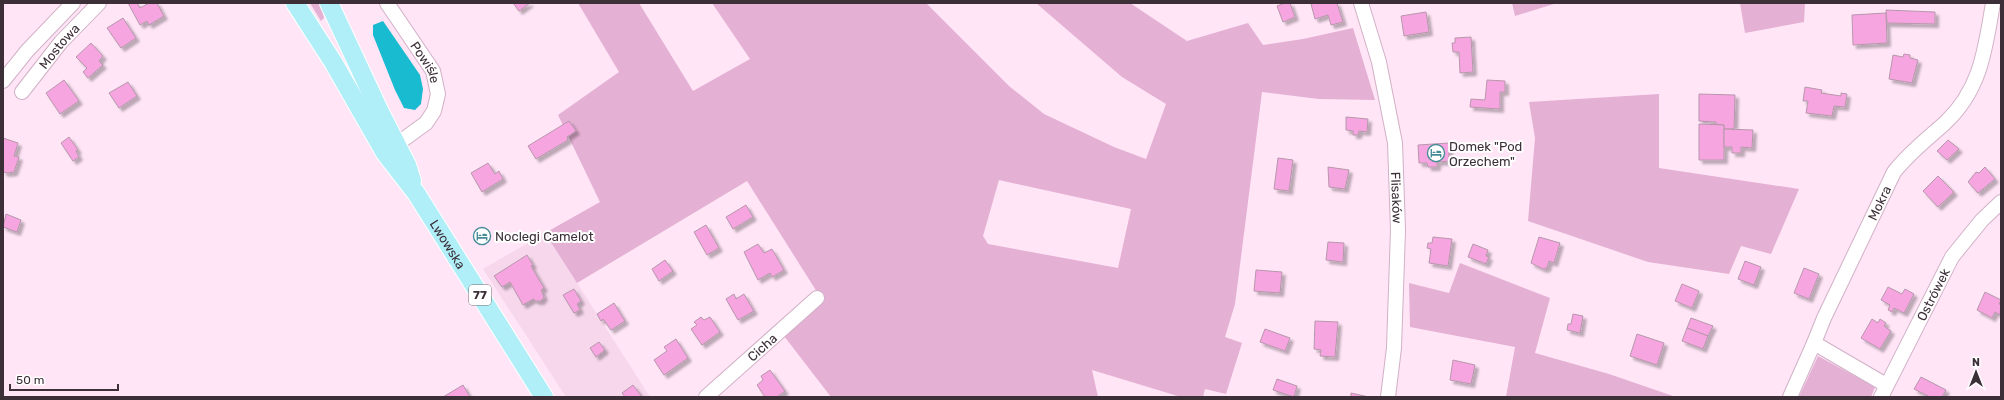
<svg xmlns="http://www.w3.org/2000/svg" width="2004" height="400" font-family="Rubik,sans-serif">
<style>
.built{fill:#f6d7ec}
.green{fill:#e4b0d4;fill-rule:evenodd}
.water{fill:#18bbcf}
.building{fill:#f7a5e0;stroke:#b697ac;filter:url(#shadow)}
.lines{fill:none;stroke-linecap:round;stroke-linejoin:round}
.minor-casing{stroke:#d1b1c7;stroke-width:16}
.major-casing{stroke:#fff;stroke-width:20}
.minor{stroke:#fff;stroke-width:14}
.major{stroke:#b0eef8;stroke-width:18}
.labels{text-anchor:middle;stroke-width:4;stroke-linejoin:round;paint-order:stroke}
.shield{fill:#fff;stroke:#766d74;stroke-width:1}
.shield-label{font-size:12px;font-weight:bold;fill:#3c2f38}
.street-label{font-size:13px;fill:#3c2f38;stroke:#fff}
.poi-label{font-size:13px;fill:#3c2f38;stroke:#fff;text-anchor:start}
</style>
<defs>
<filter id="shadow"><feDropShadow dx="3.5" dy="3.5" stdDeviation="1" flood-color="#0004"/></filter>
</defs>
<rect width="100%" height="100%" fill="#ffe5f6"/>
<path class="built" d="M 545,233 L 650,397 L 566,397 L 483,269 Z"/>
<g class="green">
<path d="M 310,3 L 321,3 L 324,18 L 321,21 Z"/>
<path d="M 578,3 L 639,3 L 693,91 L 750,59 L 712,3 L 926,3 L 1009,86 L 1044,114 L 1114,147 L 1146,159 L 1166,104 L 1122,77 L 1036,3 L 1130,3 L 1187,41 L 1248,23 L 1263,45 L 1303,39 L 1353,28 L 1375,100 L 1319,99 L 1262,92 L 1235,304 L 1225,337 L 1242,343 L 1226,394 L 1205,389 L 1203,397 L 1181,397 L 1092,370 L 1098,397 L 831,397 L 784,336 L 817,292 L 747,181 L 577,283 L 545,233 L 600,202 L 558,115 L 619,72 ZM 999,180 L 1131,209 L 1118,268 L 988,244 L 983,236 Z"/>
<path d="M 1512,3 L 1557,3 L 1515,16 Z"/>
<path d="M 1740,3 L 1816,3 L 1805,4 L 1804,22 L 1745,33 Z"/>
<path d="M 1659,94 L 1659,168 L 1799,189 L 1771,254 L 1741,246 L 1729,274 L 1648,262 L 1528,221 L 1535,138 L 1529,102 Z"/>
<path d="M 1460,263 L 1550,298 L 1535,353 L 1609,374 L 1676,397 L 1506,397 L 1515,347 L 1410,327 L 1409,283 L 1449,293 Z"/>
<path d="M 1818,356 L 1875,387 L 1871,397 L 1799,397 Z"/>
</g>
<path class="water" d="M 383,21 L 420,75 L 423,89 L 421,104 L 415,110 L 404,108 L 395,90 L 373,35 L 373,25 Z"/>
<g class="building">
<path d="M 128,3 L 137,3 L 140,8 L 149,3 L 157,3 L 164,16 L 149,25 L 147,21 L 140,25 Z"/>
<path d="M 513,3 L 530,3 L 519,11 Z"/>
<path d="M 1285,3 L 1290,3 L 1295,17 L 1283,22 L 1277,6 Z"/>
<path d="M 1315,3 L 1337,3 L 1343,22 L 1331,25 L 1328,15 L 1315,19 L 1311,4 Z"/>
<path d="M 1886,10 L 1935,12 L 1935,24 L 1887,23 Z"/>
<path d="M 1426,12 L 1429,32 L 1404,36 L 1401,16 Z"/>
<path d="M 1886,13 L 1887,43 L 1853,45 L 1852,15 Z"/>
<path d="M 123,18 L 136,38 L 121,48 L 107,28 Z"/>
<path d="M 1471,37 L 1473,72 L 1460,73 L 1459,52 L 1453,52 L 1452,43 L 1455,43 L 1455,38 Z"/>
<path d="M 91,43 L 103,56 L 99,61 L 103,65 L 88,78 L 83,72 L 87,68 L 76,57 Z"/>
<path d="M 1904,54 L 1910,55 L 1910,58 L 1918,60 L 1912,83 L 1889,79 L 1893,55 L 1903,57 Z"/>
<path d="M 64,80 L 79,101 L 60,114 L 46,93 Z"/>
<path d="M 1487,80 L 1505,81 L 1505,92 L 1500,92 L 1500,109 L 1470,107 L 1471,99 L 1485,100 Z"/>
<path d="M 128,82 L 137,96 L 119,108 L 109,93 Z"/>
<path d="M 1805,87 L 1822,90 L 1821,93 L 1841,96 L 1841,93 L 1847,94 L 1845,107 L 1834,106 L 1832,116 L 1806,113 L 1808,101 L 1803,101 Z"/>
<path d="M 1699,94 L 1735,95 L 1734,129 L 1724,129 L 1724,125 L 1716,124 L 1716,122 L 1699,121 Z"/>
<path d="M 1346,117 L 1368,119 L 1367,132 L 1359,131 L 1358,135 L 1353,135 L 1353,131 L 1346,130 Z"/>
<path d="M 569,121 L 576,131 L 567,137 L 568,140 L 536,159 L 528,146 Z"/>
<path d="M 1699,124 L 1724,125 L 1724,160 L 1699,160 Z"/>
<path d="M 1724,129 L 1753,130 L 1752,148 L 1741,147 L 1741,153 L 1732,153 L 1732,147 L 1724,147 Z"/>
<path d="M 69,137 L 78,150 L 76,151 L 79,157 L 73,161 L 61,143 Z"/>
<path d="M 3,138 L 18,143 L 14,156 L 19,157 L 14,172 L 7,173 L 3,172 Z"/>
<path d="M 1948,140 L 1959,149 L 1947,160 L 1937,151 Z"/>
<path d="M 1449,143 L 1449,161 L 1437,162 L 1437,167 L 1428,167 L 1427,163 L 1419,163 L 1418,145 Z"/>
<path d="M 1278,158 L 1293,160 L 1289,191 L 1274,189 Z"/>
<path d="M 488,163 L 495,174 L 499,171 L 503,179 L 482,192 L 471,173 Z"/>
<path d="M 1328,167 L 1349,170 L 1345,189 L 1329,187 Z"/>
<path d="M 1985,167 L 1995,179 L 1978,193 L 1968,182 L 1976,172 L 1979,173 Z"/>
<path d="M 1938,176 L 1954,192 L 1938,207 L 1923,191 Z"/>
<path d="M 746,205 L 753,217 L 733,229 L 726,217 Z"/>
<path d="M 6,214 L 21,220 L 17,232 L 3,227 Z"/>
<path d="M 706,225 L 719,248 L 707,255 L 694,232 Z"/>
<path d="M 1433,237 L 1452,239 L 1448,266 L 1429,263 L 1431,249 L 1427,248 L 1428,243 L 1432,243 Z"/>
<path d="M 1539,237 L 1560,243 L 1554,263 L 1549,261 L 1547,268 L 1543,269 L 1531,263 Z"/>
<path d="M 1328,242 L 1344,243 L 1343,262 L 1326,260 Z"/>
<path d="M 758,244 L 764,253 L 772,249 L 784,270 L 772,277 L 770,273 L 758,280 L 744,252 Z"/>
<path d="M 1473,244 L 1488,250 L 1486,256 L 1489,257 L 1486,264 L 1468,257 Z"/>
<path d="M 527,255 L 533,265 L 531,266 L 544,288 L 541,290 L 544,297 L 541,301 L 536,301 L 533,299 L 523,305 L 510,282 L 502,287 L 494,276 Z"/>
<path d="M 665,260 L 673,271 L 659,281 L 652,269 Z"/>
<path d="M 1745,261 L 1761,267 L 1754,285 L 1738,279 Z"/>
<path d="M 1804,268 L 1819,274 L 1809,299 L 1794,293 Z"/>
<path d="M 1256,270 L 1282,272 L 1280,293 L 1254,291 Z"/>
<path d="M 1682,284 L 1699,291 L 1692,308 L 1675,301 Z"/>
<path d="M 1888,287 L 1902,294 L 1905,289 L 1914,294 L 1904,313 L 1894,308 L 1892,312 L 1888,310 L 1890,305 L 1881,300 Z"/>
<path d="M 574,289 L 581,301 L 577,304 L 580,310 L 574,313 L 563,295 Z"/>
<path d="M 1985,292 L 2001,300 L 1999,304 L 2001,305 L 2000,315 L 1995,312 L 1992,318 L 1977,310 Z"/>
<path d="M 734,294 L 736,299 L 744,294 L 754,311 L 738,320 L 726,299 Z"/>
<path d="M 614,303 L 625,321 L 611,330 L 603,319 L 601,321 L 597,314 Z"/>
<path d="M 1573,314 L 1583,316 L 1580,333 L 1567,330 L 1568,324 L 1571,324 Z"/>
<path d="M 701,317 L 704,320 L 710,317 L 720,332 L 702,345 L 691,329 L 697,325 L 694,322 Z"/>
<path d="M 1691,318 L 1713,326 L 1708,336 L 1687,328 Z"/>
<path d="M 1872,319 L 1878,323 L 1880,319 L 1886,323 L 1884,326 L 1891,331 L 1880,349 L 1861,338 Z"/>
<path d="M 1315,321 L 1338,322 L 1335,357 L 1320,356 L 1321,350 L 1314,349 Z"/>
<path d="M 1687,328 L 1708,336 L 1703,349 L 1682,341 Z"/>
<path d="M 1265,329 L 1290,338 L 1285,351 L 1260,342 Z"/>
<path d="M 1637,334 L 1664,343 L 1657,365 L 1630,356 Z"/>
<path d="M 676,339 L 688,358 L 664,375 L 654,360 L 667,351 L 664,347 Z"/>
<path d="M 599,342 L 605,350 L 596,357 L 590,348 Z"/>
<path d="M 1453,360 L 1475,365 L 1471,384 L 1450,380 Z"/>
<path d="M 770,370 L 785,391 L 777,397 L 765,397 L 757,385 L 763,380 L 761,376 Z"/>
<path d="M 1921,377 L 1946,390 L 1942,397 L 1930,397 L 1914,389 Z"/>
<path d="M 1277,379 L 1297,386 L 1294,397 L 1273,390 Z"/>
<path d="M 463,385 L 470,397 L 443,397 Z"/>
<path d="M 633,385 L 642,397 L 625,397 L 622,393 Z"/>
<path d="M 1351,393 L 1369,397 L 1351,397 Z"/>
</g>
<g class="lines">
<g class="minor-casing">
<g id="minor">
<path id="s1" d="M 387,3 L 433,71 L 438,94 L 434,111 L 426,123 L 389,150"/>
<path id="s2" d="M 1361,3 L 1379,62 L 1395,143 L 1398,230 L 1394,348 L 1388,397"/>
<path d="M 3,81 L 27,51 L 73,3"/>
<path id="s3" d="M 22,92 L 61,42 L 99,3"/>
<path id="s4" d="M 1886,385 L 1814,343 L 1824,318 L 1894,172 C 1910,152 1926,140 1945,123 C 1981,89 1985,50 1993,3"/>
<path id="s5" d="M 706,397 L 817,298"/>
<path d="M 1790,397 L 1814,343"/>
<path id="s6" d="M 1881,397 L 1952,257 L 1982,220 L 2001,202"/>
</g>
</g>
<g class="major-casing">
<g id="major">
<path id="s7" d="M 295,3 L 333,62 L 385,153 L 416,193 L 544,397"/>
<path d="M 329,3 L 380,112 L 407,165 L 412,181"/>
</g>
</g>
<use href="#minor" class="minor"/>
<use href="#major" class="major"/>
</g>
<defs>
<g id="hotel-ring" transform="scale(0.9)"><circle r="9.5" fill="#fff" stroke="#458b96" stroke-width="1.5"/><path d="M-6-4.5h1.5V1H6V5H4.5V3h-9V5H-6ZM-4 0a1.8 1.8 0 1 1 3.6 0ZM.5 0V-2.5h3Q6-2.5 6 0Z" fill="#458b96"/></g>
</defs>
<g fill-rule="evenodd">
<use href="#hotel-ring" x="1436" y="153"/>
<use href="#hotel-ring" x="482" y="236"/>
</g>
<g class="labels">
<rect class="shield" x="469" y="285" width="22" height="20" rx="3"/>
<g class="shield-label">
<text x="480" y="299">77</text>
</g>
<g class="street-label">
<text dy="5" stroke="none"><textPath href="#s3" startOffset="59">Mostowa</textPath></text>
<text dy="5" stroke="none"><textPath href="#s1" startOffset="71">Powiśle</textPath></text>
<text dy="5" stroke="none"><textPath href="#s2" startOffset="199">Flisaków</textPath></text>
<text dy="5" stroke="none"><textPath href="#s4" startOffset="238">Mokra</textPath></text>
<text dy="5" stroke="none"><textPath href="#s7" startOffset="286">Lwowska</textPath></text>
<text dy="5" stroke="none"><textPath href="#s6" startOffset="115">Ostrówek</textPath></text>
<text dy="5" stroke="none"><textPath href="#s5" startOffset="75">Cicha</textPath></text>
</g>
<g class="poi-label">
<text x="1449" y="151">Domek "Pod<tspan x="1449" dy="15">Orzechem"</tspan></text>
<text x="495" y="241">Noclegi Camelot</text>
</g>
</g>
<rect width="2004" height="400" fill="none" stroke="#3c2f38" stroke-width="8"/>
<g transform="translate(1976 372)" stroke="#ffffff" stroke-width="3" paint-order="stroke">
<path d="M0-3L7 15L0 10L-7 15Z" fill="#3c2f38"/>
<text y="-6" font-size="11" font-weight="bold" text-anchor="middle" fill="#3c2f38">N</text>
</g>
<path d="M10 384v6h108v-6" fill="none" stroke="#3c2f38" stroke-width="2"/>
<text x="16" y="384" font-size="12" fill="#3c2f38" stroke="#ffffff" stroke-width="3" paint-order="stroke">50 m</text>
</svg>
